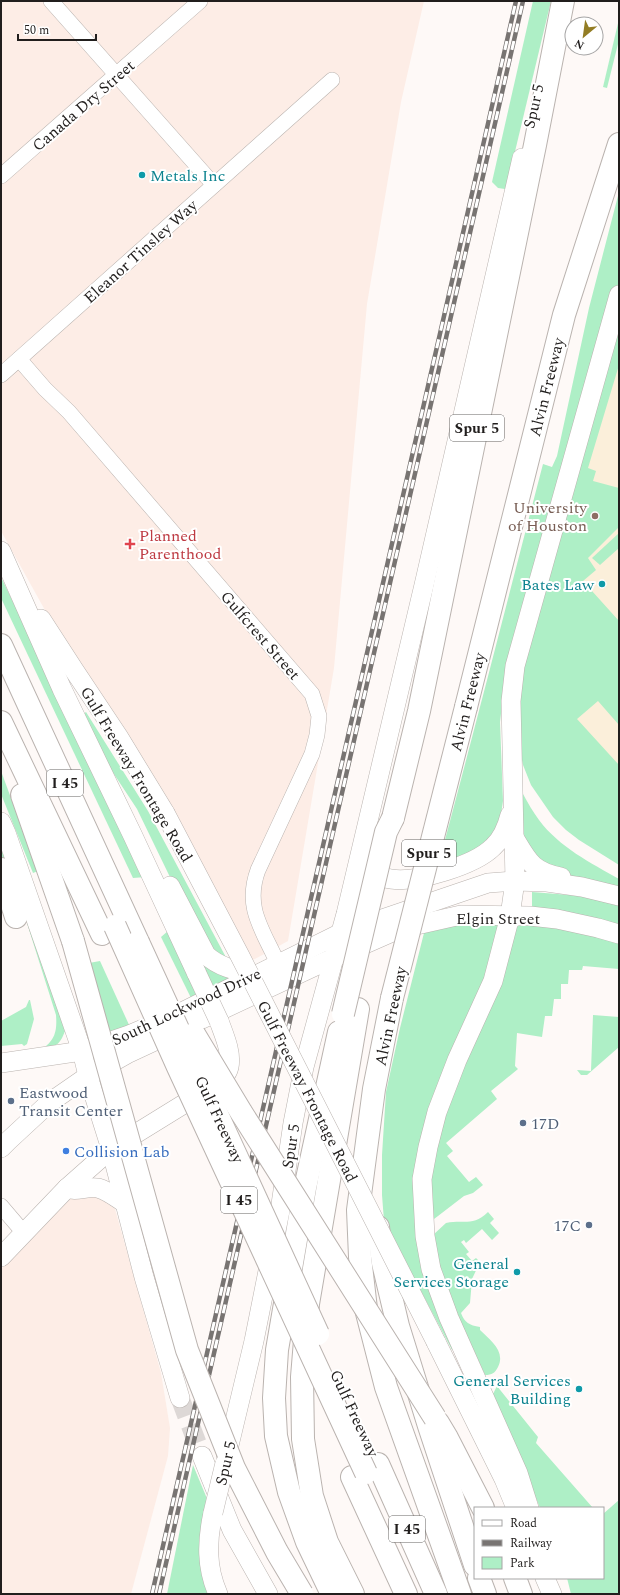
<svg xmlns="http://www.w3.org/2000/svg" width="620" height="1595" font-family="Spectral,serif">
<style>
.built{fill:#fdede6}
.education{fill:#fbefda}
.green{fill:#aeefc6}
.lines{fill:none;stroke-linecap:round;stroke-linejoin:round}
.major-tunnel{stroke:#ddd8d6;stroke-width:19;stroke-dasharray:19 10;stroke-linecap:butt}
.minor-casing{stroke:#bab3af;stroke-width:16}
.major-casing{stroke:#bab3af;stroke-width:20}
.highway-casing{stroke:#bab3af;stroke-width:24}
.minor{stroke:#fff;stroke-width:15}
.major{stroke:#fff;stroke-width:19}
.highway{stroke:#fff;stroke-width:22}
.rail-casing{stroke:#787472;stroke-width:4.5}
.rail{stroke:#fff;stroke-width:3;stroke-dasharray:9;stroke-linecap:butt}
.major-bridge-casing{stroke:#bab3af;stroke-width:20;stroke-linecap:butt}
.highway-bridge-casing{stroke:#bab3af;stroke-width:24;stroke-linecap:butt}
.major-bridge{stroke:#fff;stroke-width:19}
.highway-bridge{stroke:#fff;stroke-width:22}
.culture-dot{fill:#0f9aa8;stroke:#fff;stroke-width:1.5}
.education-dot{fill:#8d6e63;stroke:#fff;stroke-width:1.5}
.health-dot{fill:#e0444e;stroke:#fff;stroke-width:1.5}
.service-dot{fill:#5c6f8a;stroke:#fff;stroke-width:1.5}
.shop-dot{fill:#3f7fe0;stroke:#fff;stroke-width:1.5}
.labels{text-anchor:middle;stroke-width:4;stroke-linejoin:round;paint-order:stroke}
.shield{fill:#fff;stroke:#646261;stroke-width:1}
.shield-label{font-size:15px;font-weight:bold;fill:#211e1d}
.street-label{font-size:16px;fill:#211e1d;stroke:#fff}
.culture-label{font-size:16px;fill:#0d838f;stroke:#fff;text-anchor:end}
.education-label{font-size:16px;fill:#785e54;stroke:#fff;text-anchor:end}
.health-label{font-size:16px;fill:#be3a42;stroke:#fff;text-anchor:start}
.service-label{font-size:16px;fill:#4e5e75;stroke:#fff;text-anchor:start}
.shop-label{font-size:16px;fill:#366cbe;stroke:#fff;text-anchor:start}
</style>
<rect width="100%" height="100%" fill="#fef9f7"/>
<g class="built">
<path d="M 1,1 L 424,1 L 401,102 L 367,304 L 334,668 L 288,941 L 251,961 L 46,612 L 1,531 Z"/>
<path d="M 85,1193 L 109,1200 L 115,1209 L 161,1373 L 170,1428 L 168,1456 L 131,1594 L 1,1594 L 1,1269 L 70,1199 Z"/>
</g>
<path class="education" d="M 619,338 L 619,864 L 521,693 Z"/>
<g class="green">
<path d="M 533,1 L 551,1 L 507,185 L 505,189 L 498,188 L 492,182 Z"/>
<path d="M 619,19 L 619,40 L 607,88 L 603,87 Z"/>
<path d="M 619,192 L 619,281 L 503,697 L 500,722 L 503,801 L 500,821 L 493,836 L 482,849 L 438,866 C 474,732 508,598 543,464 L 552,467 L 557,456 L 589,308 Z"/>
<path d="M 619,324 L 619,365 L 588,468 L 596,471 L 593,481 L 619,488 L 619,527 L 588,558 L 596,570 L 583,581 L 619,621 L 619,725 L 598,701 L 577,719 L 619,765 L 619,865 L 579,840 L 566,830 L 553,817 L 531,785 L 523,765 L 518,740 L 522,664 Z"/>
<path d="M 619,533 L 619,548 L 600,565 L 592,558 Z"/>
<path d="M 1,577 L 146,877 L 133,878 L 1,598 Z"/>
<path d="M 86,712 L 148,811 L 229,963 L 199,937 L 137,809 L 106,762 L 82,715 Z"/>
<path d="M 1,771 L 38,871 L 33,873 L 1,794 Z"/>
<path d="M 523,794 C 528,803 533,812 539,820 C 559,847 591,863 619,879 L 619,888 L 522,869 L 519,795 Z"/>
<path d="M 1,846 L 20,892 L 65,1031 C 61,1042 57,1047 45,1049 L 46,1046 C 56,1038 57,1028 56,1015 L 19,898 L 1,856 Z"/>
<path d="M 532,892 L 582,896 L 619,905 L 619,926 L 532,910 Z"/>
<path d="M 501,921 L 486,982 L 417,1170 L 456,1348 L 452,1350 L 384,1221 L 382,1195 L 382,1155 L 386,1092 L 400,1028 L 424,933 L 457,925 Z"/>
<path d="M 520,924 L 570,929 L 619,942 L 619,969 L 583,966 L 582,970 L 569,970 L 568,984 L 561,984 L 561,999 L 554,999 L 552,1016 L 545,1016 L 542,1037 L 517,1033 L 515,1066 L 518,1069 L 491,1091 L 497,1099 L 446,1143 L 453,1151 L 447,1156 L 469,1182 L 476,1177 L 483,1185 L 473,1193 L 464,1196 L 438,1216 L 434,1219 L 430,1218 L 429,1184 L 435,1139 L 515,929 Z"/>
<path d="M 168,931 L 197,997 L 192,1000 L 161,937 Z"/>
<path d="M 195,952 L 236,976 L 212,989 Z"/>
<path d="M 100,961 L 130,1027 L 111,1035 L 89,963 Z"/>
<path d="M 29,1000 L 30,1000 L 34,1019 L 27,1044 L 24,1046 L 22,1044 L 1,1046 L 1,1021 L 26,1007 Z"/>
<path d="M 593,1015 L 619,1017 L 619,1047 L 587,1075 L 581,1075 L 577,1070 L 591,1071 Z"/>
<path d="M 488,1212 L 494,1219 L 490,1223 L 499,1233 L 492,1240 L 482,1229 L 466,1243 L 464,1240 L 461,1242 L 469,1252 L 466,1254 L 472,1261 L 476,1258 L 480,1262 L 472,1279 L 470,1303 L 461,1313 C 465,1323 469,1325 480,1327 L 480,1330 C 490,1340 506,1351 498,1367 C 495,1373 492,1375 485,1375 L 445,1288 L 433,1235 L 446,1223 C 464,1219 473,1227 488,1212 Z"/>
<path d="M 497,1386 L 538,1437 L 536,1443 L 593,1508 L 540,1508 L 493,1394 Z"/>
<path d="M 193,1465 L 208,1501 L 210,1594 L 167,1594 Z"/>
<path d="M 619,1500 L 619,1594 L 571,1594 L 567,1578 L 603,1578 L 603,1514 Z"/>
</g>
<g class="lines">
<path class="major-tunnel" d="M 180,1398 L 202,1456"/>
<g class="minor-casing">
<g id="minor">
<path d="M 51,1 L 214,185"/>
<path d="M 1,176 L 200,1"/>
<path d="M 19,359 L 45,389 L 69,412 L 312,694 L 319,716 L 317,735 L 312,754 L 258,870 C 244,908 263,930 278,964"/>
<path d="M 1,375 L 332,80"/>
<path d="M 1,1206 L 24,1233"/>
</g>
</g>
<g class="major-casing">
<g id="major">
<path d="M 1,551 L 62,689 L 133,836 L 197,974"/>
<path d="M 41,619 L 74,670 L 118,736 L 165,813"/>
<path d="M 1,822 L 6,833 L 82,1051 L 88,1076 L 111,1149 L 144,1277 L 180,1398"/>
<path d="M 515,839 C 528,861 533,872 561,877"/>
<path d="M 366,864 C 371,872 381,878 391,879 C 417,883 475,865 493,847 C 503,838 507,827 510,815"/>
<path d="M 170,886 L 206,955 C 220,968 238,971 256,975"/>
<path d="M 1,1063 L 82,1051 L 129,1035 L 178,1014 L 341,933 L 488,883 L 515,881 L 547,882 L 582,887 L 619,896"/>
<path d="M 1,1148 L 8,1141 L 49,1103 L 88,1076 L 127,1054 L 322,963 L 399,929 L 461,915 L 530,916 L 557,919 L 598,928 L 619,934"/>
<path d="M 67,1188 C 75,1192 88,1186 98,1188 C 109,1191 118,1199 126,1204"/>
<path d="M 1,1257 L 67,1188 L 111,1149 L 213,1086 C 219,1081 227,1076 229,1067 C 232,1052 224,1035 219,1021"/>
<path d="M 436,1342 L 504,1479 L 516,1508"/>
<path d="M 202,1456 L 232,1530 L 268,1594"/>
<path d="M 226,1458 L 254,1341 L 280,1211 L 293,1123 L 304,1067 L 346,914 L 424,585 L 522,158"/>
<path d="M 529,1508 L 518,1473 L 449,1318 L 431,1269 L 425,1236 L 422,1179 L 428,1147 L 437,1112 L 457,1060 L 493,981 L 510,916 L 515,881 L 511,701 L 515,666 L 619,295"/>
<path d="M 213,1513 C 207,1541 206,1567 218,1594"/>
<path d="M 545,1578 L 552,1594"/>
</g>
</g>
<g class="highway-casing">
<g id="highway">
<path d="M 1,645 L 138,942"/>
<path d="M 466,707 L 564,315 L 619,144"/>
<path d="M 1,722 L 102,934"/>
<path d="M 22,795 L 73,941"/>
<path d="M 393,818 L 419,711 L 535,145 L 563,1"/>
<path d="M 1,869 L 16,917"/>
<path d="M 392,998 L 374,1089 L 358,1210 L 360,1257 L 366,1309 L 386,1387 L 460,1594"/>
<path d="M 378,1227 L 383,1263 L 398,1326 L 429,1426 L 475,1565"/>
<path d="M 438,1423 L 447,1438 L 483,1508"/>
<path d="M 378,1464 L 436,1594"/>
<path d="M 352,1477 L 406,1594"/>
<path d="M 479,1578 L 485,1594"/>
<path d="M 515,1578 L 521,1594"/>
<path d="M 332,1594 L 307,1542 L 289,1492 L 276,1436 L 274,1398 L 277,1350 L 299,1222 L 305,1188 L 339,1032"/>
<path d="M 353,1594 L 327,1542 L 312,1496 L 303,1439 L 302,1377 L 308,1304 L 358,1009"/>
</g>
</g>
<use href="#minor" class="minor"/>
<use href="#major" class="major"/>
<use href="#highway" class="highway"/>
<g class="rail-casing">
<g id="rail">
<path d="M 152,1594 L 516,1"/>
<path d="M 159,1594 L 523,1"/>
</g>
</g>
<use href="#rail" class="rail"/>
<g class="major-bridge-casing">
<g id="major-bridge">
<path d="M 165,813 L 240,956 L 436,1342"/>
<path d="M 197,974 L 219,1021"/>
<path d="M 213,1513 L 225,1463"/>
</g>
</g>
<g class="highway-bridge-casing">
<g id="highway-bridge">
<path d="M 115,926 L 178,1067 L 366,1473"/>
<path d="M 73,941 L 187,1350 L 234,1468 L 277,1552 L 302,1594"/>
<path d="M 138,942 L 318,1334"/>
<path d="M 392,998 L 466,707"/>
<path d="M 343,1014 L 378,866 L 386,832 L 393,818"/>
<path d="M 194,1034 L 241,1112 L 435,1418"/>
</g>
</g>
<use href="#major-bridge" class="major-bridge"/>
<use href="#highway-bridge" class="highway-bridge"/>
</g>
<g class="culture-dot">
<circle cx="142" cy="175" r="4"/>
<circle cx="602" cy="584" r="4"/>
<circle cx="517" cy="1272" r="4"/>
<circle cx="579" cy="1389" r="4"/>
</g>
<circle class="education-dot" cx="595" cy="516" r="4"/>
<path class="health-dot" d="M128 538h4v4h4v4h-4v4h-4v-4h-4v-4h4z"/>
<g class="service-dot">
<circle cx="11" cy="1101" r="4"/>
<circle cx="523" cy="1123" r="4"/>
<circle cx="589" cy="1225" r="4"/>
</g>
<circle class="shop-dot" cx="66" cy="1151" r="4"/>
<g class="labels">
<g class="shield">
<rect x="450" y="415" width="54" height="26" rx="3"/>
<rect x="47" y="770" width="36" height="26" rx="3"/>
<rect x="402" y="840" width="54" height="26" rx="3"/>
<rect x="221" y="1187" width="36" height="26" rx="3"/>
<rect x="389" y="1516" width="36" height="26" rx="3"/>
</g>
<g class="shield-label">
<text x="477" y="433">Spur 5</text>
<text x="65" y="788">I 45</text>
<text x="429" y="858">Spur 5</text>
<text x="239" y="1205">I 45</text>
<text x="407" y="1534">I 45</text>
</g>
<g class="street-label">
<text transform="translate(83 105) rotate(-41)" y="6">Canada Dry Street</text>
<text transform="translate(533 106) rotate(-77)" y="6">Spur 5</text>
<text transform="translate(140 251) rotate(-42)" y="6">Eleanor Tinsley Way</text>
<text transform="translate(546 387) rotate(-76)" y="6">Alvin Freeway</text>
<text transform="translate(261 635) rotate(49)" y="6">Gulfcrest Street</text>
<text transform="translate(467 702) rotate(-76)" y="6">Alvin Freeway</text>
<text transform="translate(137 774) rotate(59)" y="6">Gulf Freeway Frontage Road</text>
<text x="498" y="924">Elgin Street</text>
<text transform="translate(186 1006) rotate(-25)" y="6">South Lockwood Drive</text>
<text transform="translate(390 1016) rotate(-78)" y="6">Alvin Freeway</text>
<text transform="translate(308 1091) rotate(63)" y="6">Gulf Freeway Frontage Road</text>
<text transform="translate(220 1119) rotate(65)" y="6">Gulf Freeway</text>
<text transform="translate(290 1146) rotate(-81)" y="6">Spur 5</text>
<text transform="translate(355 1413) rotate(65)" y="6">Gulf Freeway</text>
<text transform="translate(225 1463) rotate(-77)" y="6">Spur 5</text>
</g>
<g class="culture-label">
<text x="150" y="181" text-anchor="start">Metals Inc</text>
<text x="594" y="590">Bates Law</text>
<text x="509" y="1269">General<tspan x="509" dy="18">Services Storage</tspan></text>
<text x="571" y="1386">General Services<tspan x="571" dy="18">Building</tspan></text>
</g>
<g class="education-label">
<text x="587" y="513">University<tspan x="587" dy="18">of Houston</tspan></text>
</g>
<g class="health-label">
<text x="139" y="541">Planned<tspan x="139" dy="18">Parenthood</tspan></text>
</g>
<g class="service-label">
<text x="19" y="1098">Eastwood<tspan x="19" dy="18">Transit Center</tspan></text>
<text x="531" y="1129">17D</text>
<text x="581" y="1231" text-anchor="end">17C</text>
</g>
<g class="shop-label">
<text x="74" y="1157">Collision Lab</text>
</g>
</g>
<rect width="620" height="1595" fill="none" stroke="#211e1d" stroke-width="4"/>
<rect x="474" y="1507" width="130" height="72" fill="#ffffff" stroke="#a6a5a5"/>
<rect x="482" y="1520" width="20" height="6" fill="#ffffff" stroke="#a6a5a5"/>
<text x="510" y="1527" font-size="12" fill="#211e1d">Road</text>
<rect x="482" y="1540" width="20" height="6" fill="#787472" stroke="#a6a5a5"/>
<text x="510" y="1547" font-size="12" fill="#211e1d">Railway</text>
<rect x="482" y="1557" width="20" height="12" fill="#aeefc6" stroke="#a6a5a5"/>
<text x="510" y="1567" font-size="12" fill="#211e1d">Park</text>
<g transform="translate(584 36) rotate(209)"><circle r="19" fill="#ffffff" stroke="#a6a5a5"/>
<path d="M0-3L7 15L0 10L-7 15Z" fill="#937d24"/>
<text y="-6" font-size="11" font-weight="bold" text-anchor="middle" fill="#211e1d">N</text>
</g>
<path d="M18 34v6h78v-6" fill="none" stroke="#211e1d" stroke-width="2"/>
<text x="24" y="34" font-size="12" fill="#211e1d" stroke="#ffffff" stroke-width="3" paint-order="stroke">50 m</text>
</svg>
